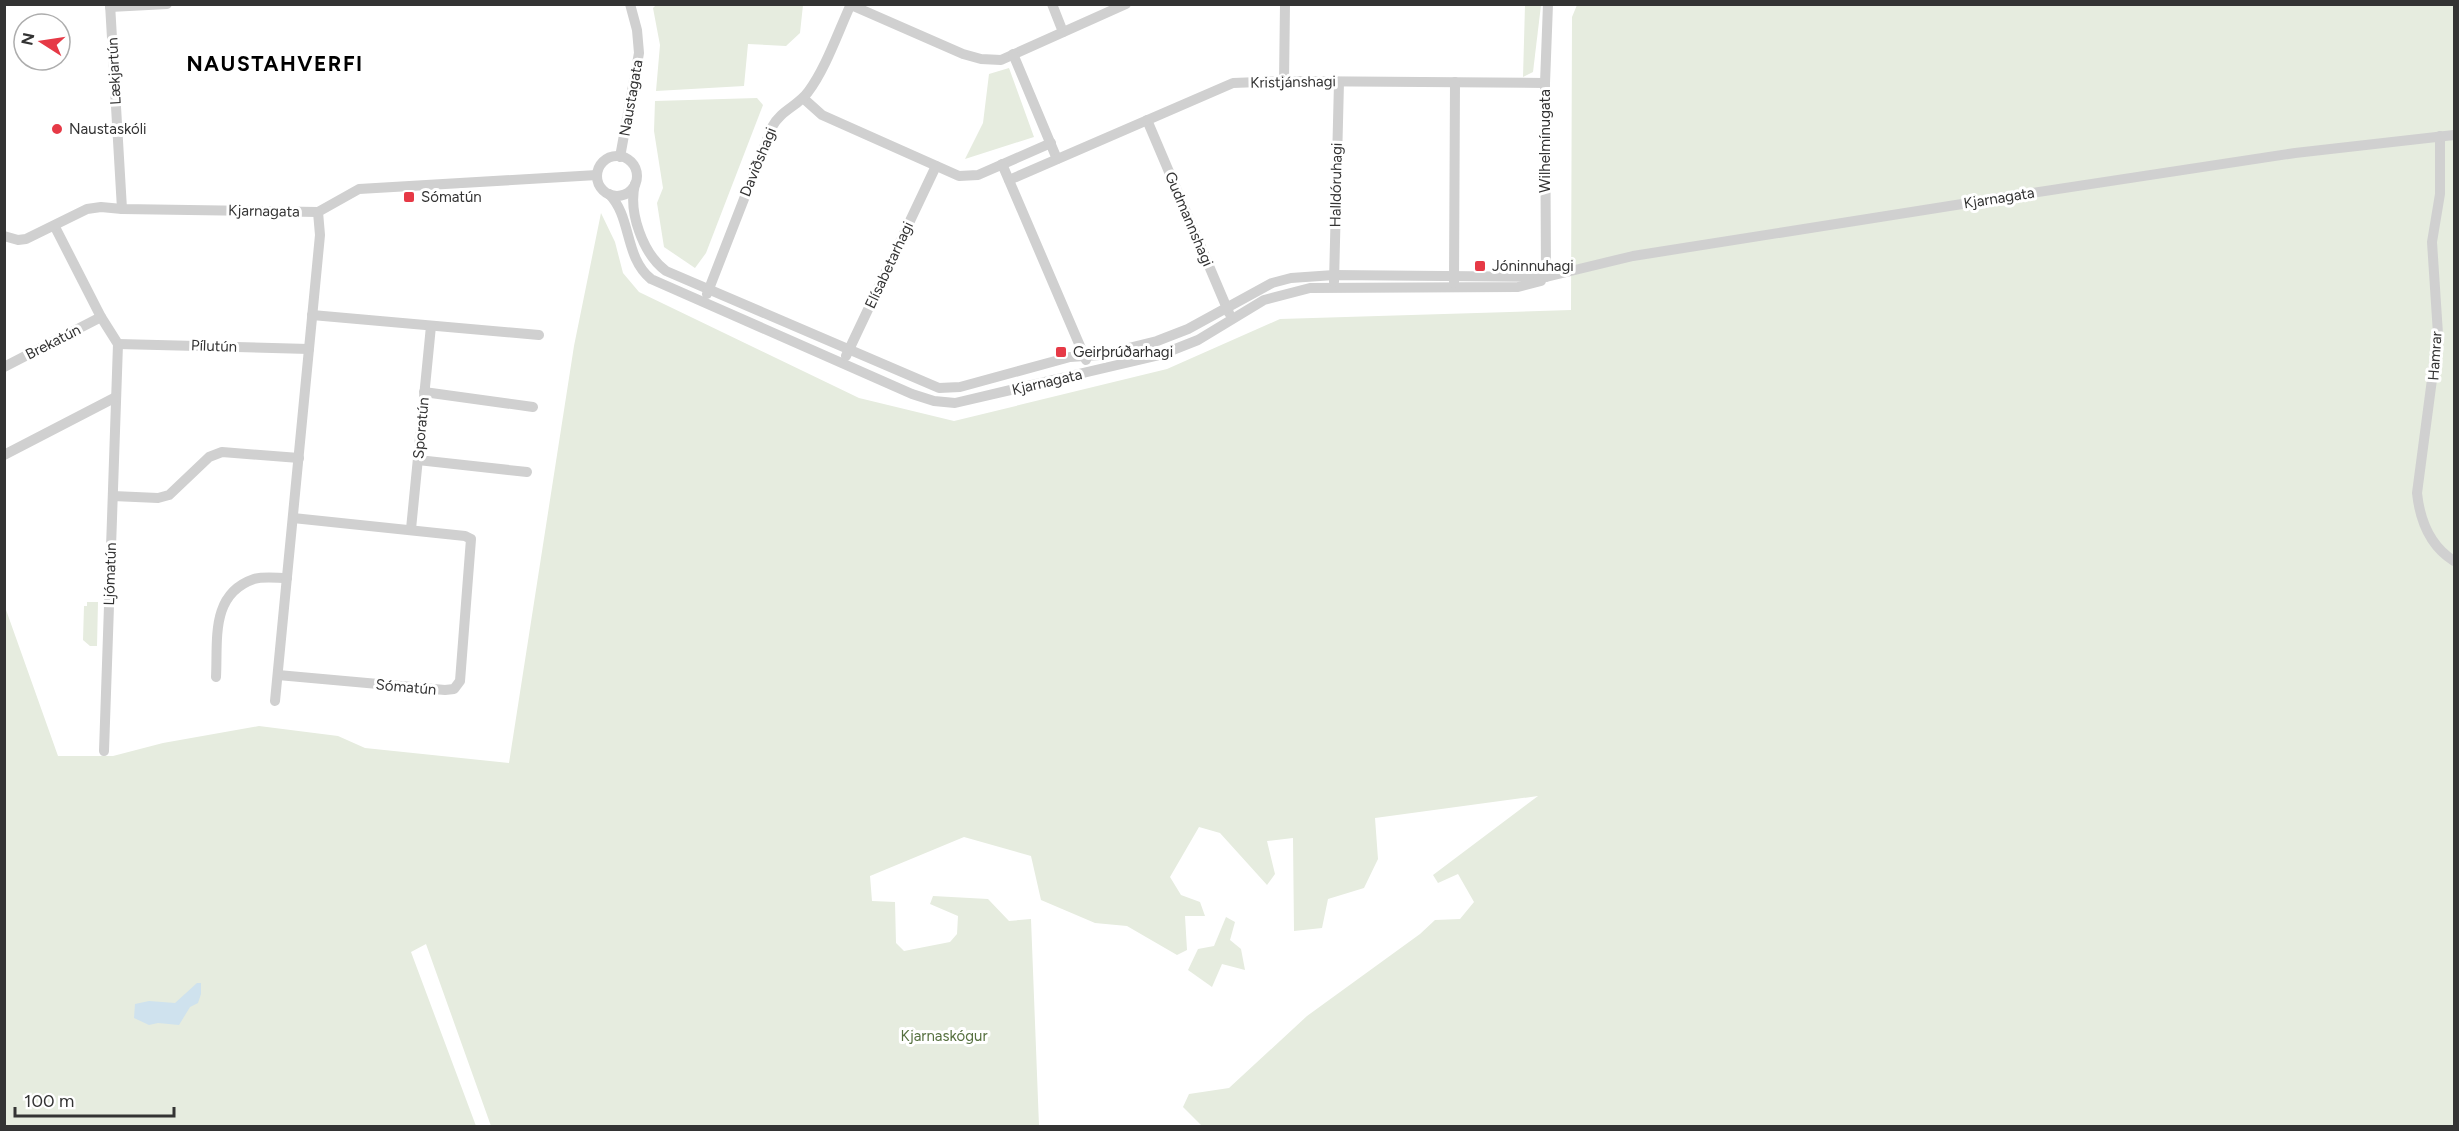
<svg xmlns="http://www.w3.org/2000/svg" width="2459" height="1131" font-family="Figtree,sans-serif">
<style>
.green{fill:#e6ecdf}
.water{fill:#cfe2ee}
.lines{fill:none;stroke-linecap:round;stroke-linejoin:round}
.minor{stroke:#d0d0d0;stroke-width:10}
.poi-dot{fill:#e63946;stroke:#fff;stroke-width:2}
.labels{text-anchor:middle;stroke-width:6;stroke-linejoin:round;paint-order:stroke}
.street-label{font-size:15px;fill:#333;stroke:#fff}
.poi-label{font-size:15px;fill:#333;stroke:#fff;text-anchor:start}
.park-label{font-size:15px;fill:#56703f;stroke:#fff}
.district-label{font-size:21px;font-weight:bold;letter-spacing:1.5px;fill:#000;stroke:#fff}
</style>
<rect width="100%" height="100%" fill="#fff"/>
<g class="green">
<path d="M 656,5 L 803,5 L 800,33 L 786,46 L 748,44 L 744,86 L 656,91 L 660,45 L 653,8 Z"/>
<path d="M 1525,5 L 1541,5 L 1533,72 L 1523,77 Z"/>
<path d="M 1577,5 L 2454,5 L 2454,1126 L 1202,1126 L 1183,1107 L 1189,1094 L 1229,1088 L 1307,1016 L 1420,934 L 1435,920 L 1460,919 L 1474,902 L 1458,874 L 1438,883 L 1433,875 L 1538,796 L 1375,818 L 1378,859 L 1364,888 L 1328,899 L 1322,928 L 1294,931 L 1293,838 L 1267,841 L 1275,874 L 1267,885 L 1220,833 L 1199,827 L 1170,877 L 1181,895 L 1200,902 L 1205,916 L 1185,916 L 1187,950 L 1177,955 L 1127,926 L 1095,923 L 1041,900 L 1031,856 L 964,837 L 870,876 L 872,901 L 895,902 L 896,943 L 904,951 L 950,942 L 957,934 L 958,916 L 930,904 L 933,896 L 988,899 L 1009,921 L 1031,919 L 1039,1126 L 491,1126 L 426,944 L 411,952 L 476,1126 L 5,1126 L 5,607 L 58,756 L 113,756 L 163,743 L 259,726 L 338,736 L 365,748 L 509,763 L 574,346 L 601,213 L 615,242 L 623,273 L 639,292 L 859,398 L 954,421 L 1167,369 L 1280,319 L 1571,310 L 1572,17 Z"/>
<path d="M 1009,68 L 1034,137 L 965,159 L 983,123 L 989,74 Z"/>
<path d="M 757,98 L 763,105 L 706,253 L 695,268 L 664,247 L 657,203 L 663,188 L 654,131 L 655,101 Z"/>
<path d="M 87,602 L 98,602 L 97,646 L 90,646 L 83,640 L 84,606 L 87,606 Z"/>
<path d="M 1226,917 L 1235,922 L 1230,940 L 1241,949 L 1245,970 L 1222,964 L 1212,987 L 1188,970 L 1198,949 L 1214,946 Z"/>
</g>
<path class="water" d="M 197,983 L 201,983 L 201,994 L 198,1003 L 190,1007 L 179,1025 L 158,1023 L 149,1025 L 134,1018 L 135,1004 L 149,1001 L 175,1003 Z"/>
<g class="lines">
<g class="minor">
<path d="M 110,4 L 122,209"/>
<path d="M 1052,4 L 1063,32"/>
<path d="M 851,5 L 963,54 L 981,59 L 1001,60 L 1126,4"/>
<path d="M 110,7 L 167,4"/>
<path d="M 1013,54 L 1057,159"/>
<path d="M 1284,81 L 1285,4"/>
<path d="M 803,98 L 822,115 L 959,176 L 978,175 L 1051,143"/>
<path d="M 1147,120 L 1229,313"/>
<path d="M 2440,136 L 2440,194 L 2432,242 L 2438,334 L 2417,493 C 2420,521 2430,546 2454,561"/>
<circle cx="617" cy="176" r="20"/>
<path d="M 620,157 L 639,53 L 637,30 L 630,4"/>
<path d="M 1002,164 L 1086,360"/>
<path d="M 1009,180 L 1233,83 L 1284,81 L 1545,83"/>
<path d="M 635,184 C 628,212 643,254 666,271 L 939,388 L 960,387 L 1070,357 L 1100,355 L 1157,341 L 1188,329 L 1272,283 L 1291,278 L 1334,275 L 1546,277 L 1633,256 L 2019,195 L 2295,153 L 2454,135"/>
<path d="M 609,194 C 632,217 624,257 651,279 L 912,394 L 934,401 L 955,403 L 1160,355 L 1198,340 L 1264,300 L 1310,288 L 1518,287 L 1541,281"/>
<path d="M 55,227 L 101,317 L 118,344 L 104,751"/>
<path d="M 4,236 L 18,240 L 26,239 L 87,209 L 101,207 L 122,209 L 318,212 L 359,189 L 597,175"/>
<path d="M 1546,277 L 1545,83 L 1548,4"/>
<path d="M 1334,282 L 1339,82"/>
<path d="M 1454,283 L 1455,82"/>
<path d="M 707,294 L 772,127 C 781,110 798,106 808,92 C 826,68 838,32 851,4"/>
<path d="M 312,315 L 539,335"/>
<path d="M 118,344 L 309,349"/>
<path d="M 846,356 L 936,166"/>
<path d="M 4,367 L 101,317"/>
<path d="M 424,392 L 533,407"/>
<path d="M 4,455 L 116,397"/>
<path d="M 418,460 L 527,472"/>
<path d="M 113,496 L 158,498 L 169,495 L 209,457 L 222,452 L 299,458"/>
<path d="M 411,529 L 431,326"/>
<path d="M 278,675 L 445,690 L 454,689 L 460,681 L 471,539 L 465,536 L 293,518"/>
<path d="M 216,677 C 218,640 210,594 254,579 C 263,576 277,578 287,578"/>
<path d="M 275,701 L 320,235 L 318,212"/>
</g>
</g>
<g class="poi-dot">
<circle cx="57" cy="129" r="6"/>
<rect x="403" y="191" width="12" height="12" rx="3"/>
<rect x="1474" y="260" width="12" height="12" rx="3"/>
<rect x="1055" y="346" width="12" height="12" rx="3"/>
</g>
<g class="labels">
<g class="street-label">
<text transform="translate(114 71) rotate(-93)" y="5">Lækjartún</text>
<text transform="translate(1293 82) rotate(-1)" y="5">Kristjánshagi</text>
<text transform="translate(631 98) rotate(-80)" y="5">Naustagata</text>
<text transform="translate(1545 141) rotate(-90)" y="5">Wilhelmínugata</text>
<text transform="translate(758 162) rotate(-68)" y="5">Daviðshagi</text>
<text transform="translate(1336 185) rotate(-89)" y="5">Halldóruhagi</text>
<text transform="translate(1999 198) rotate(-9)" y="5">Kjarnagata</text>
<text transform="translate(264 211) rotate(1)" y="5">Kjarnagata</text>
<text transform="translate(1189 219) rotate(67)" y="5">Gudmannshagi</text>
<text transform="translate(889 265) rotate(-65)" y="5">Elísabetarhagi</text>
<text transform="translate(53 342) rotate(-27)" y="5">Brekatún</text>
<text transform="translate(214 346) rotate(2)" y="5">Pílutún</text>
<text transform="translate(2435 356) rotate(-86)" y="5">Hamrar</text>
<text transform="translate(1047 382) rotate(-13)" y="5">Kjarnagata</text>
<text transform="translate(421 428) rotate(-85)" y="5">Sporatún</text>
<text transform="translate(110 574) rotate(-88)" y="5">Ljómatún</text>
<text transform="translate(406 687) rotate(5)" y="5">Sómatún</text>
</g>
<g class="poi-label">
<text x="69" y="134">Naustaskóli</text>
<text x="421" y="202">Sómatún</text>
<text x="1492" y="271">Jóninnuhagi</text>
<text x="1073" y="357">Geirþrúðarhagi</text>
</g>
<g class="park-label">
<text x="944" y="1041">Kjarnaskógur</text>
</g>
<g class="district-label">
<text x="275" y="71">NAUSTAHVERFI</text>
</g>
</g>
<rect width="2459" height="1131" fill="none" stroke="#333333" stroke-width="12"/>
<g transform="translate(42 42) rotate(282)"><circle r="28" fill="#ffffff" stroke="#adadad" stroke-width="1.5"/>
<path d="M0-4.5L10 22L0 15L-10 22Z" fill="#e63946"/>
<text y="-9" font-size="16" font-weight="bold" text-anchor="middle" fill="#333333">N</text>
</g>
<path d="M15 1107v9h159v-9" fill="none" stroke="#333333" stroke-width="3"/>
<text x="24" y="1107" font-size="18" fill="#333333" stroke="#ffffff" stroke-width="4.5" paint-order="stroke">100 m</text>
</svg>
